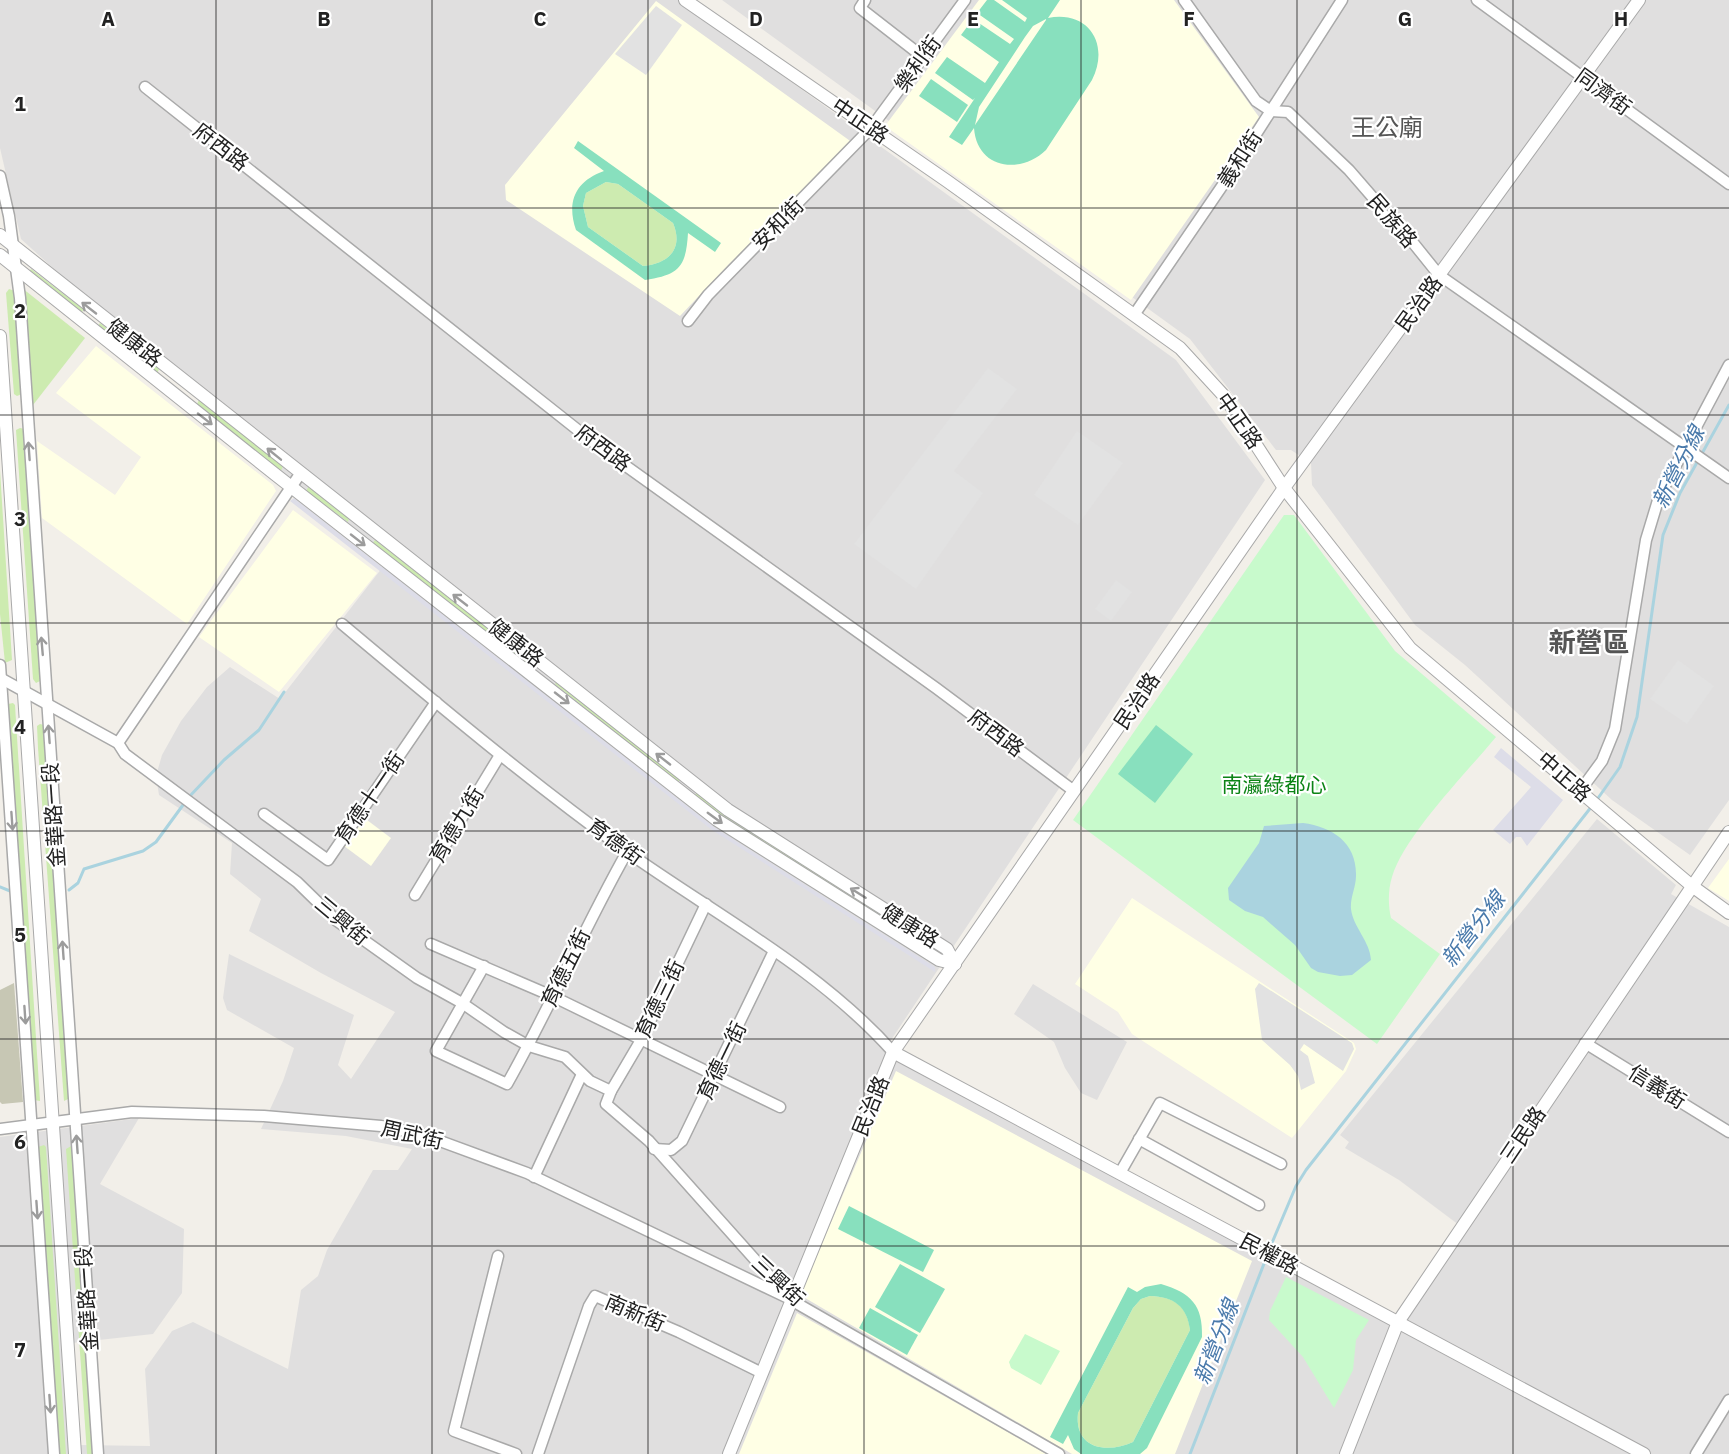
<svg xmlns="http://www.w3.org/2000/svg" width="1729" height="1454" font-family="'IBM Plex Sans','Noto Sans TC',sans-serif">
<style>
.residential{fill:#e0dfdf}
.education{fill:#ffffe5}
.construction{fill:#c7c7b4}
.grass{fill:#cdebb0}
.park{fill:#c8facc}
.pitch{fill:#88e0be;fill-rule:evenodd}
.parking{fill:#e2e2e2}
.plaza{fill:#dddde8}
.water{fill:#aad3df}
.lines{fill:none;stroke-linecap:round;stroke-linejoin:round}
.stream{stroke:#aad3df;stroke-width:3}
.minor-casing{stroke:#a9a9a9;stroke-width:13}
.tertiary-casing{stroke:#a9a9a9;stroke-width:14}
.minor{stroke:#fff;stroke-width:10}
.tertiary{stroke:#fff;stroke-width:12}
.oneway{stroke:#9c9c9c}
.grid{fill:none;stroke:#222;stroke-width:1.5;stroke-opacity:0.55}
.labels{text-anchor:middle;stroke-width:4.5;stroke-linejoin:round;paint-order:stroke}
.street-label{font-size:21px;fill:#222;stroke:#fff}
.park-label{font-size:21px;fill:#0c8416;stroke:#fff}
.water-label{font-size:22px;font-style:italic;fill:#4a7aab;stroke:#fff}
.quarter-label{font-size:24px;fill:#555;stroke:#fff}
.district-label{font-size:27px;font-weight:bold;fill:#555;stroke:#fff}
.grid-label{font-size:20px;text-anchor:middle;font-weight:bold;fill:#222;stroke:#fff;stroke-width:4.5;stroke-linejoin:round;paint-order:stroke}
</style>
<rect width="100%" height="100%" fill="#f2efe9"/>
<g class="residential">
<path d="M 0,0 L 678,0 L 1176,360 L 1265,480 L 889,1043 L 1273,1263 L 1394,1325 L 1459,1225 L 1399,1180 L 1345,1148 L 1349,1142 L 1340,1135 L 1597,819 L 1676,885 L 1671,894 L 1729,927 L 1729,1454 L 0,1454 L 0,1137 L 139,1118 L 100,1184 L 184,1229 L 182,1293 L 153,1334 L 72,1343 L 79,1445 L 150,1446 L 145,1369 L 172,1331 L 193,1322 L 288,1369 L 301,1290 L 318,1276 L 327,1250 L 373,1170 L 398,1170 L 412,1149 L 346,1136 L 261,1129 L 283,1081 L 294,1048 L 227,1010 L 223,998 L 229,954 L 354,1015 L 338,1065 L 351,1079 L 395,1012 L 321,973 L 249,931 L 261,899 L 230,874 L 232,843 L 159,795 L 156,776 L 162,755 L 181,721 L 207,687 L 230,667 L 280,699 L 389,559 L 289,482 L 21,239 L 0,148 Z"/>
<path d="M 722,0 L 1729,0 L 1729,800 L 1690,855 L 1612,800 L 1465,665 L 1415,625 L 1312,485 L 1311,463 L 1291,450 L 1276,450 L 1190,339 Z"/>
<path d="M 1033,984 L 1127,1042 L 1097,1100 L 1081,1093 L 1065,1068 L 1054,1042 L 1014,1014 Z"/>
</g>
<g class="education">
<path d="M 979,0 L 1174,0 L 1259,117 L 1131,300 L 885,126 Z"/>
<path d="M 656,1 L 853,143 L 729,264 L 680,316 L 506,200 L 505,185 Z"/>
<path d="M 96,346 L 273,485 L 276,491 L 187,624 L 42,518 L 37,441 L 115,495 L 141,457 L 56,393 Z"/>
<path d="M 293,510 L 377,573 L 279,692 L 199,637 Z"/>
<path d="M 363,817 L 391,838 L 371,866 L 344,846 Z"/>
<path d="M 1729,859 L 1729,901 L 1708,888 Z"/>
<path d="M 1132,898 L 1354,1043 L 1356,1049 L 1346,1071 L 1292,1138 L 1132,1034 L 1118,1012 L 1075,984 Z"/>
<path d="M 896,1071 L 1252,1261 L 1175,1454 L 1072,1454 L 800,1295 Z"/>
<path d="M 797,1313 L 863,1350 L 1046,1454 L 739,1454 Z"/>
</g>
<path class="construction" d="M 14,983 L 23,1102 L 2,1104 L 0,1102 L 0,990 Z"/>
<g class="grass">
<path d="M 606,182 L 618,184 L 673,223 C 684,249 668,264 643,266 L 588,227 L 583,206 L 586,193 Z"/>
<path d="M 31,269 L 83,309 L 82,314 L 29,272 Z"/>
<path d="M 22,288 L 85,338 L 33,405 Z"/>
<path d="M 9,289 L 15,291 L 22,394 L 17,396 L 14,394 L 6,293 Z"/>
<path d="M 100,323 L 159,369 L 157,374 L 98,326 Z"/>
<path d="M 199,400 L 283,466 L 281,471 L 197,404 Z"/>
<path d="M 20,428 L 25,429 L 42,680 L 36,683 L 33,679 L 16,430 Z"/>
<path d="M 0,470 L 12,660 L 5,663 L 0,614 Z"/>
<path d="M 309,486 L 349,518 L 348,522 L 306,491 Z"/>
<path d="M 375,540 L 536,665 L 533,670 L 372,544 Z"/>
<path d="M 557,681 L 680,779 L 678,782 L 555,684 Z"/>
<path d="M 13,703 L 15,705 L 40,1101 L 34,1100 L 8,704 Z"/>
<path d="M 40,724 L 44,725 L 70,1098 L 64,1101 L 38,748 L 37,726 Z"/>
<path d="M 697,792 L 940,950 L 938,954 L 720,818 L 695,795 Z"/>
<path d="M 44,1145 L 46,1147 L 66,1454 L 57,1454 L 38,1147 Z"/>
<path d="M 73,1145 L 96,1454 L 87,1454 L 66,1149 Z"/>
<path d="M 1150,1296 C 1175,1297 1187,1306 1190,1330 L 1133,1442 C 1107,1454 1074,1449 1078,1413 L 1133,1308 L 1141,1299 Z"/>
</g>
<g class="park">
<path d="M 1284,515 L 1294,515 L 1395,651 L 1496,737 C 1467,772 1404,836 1392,877 C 1388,890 1388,905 1391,918 L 1440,954 L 1377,1044 L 1073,820 Z"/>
<path d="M 1286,1277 L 1369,1320 L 1356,1340 L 1353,1370 L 1334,1408 L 1303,1357 L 1269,1320 L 1270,1311 Z"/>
<path d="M 1025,1334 L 1060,1351 L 1041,1385 L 1011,1368 L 1009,1362 Z"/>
</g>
<g class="pitch">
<path d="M 987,0 L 994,0 L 1025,22 L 1027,18 L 1002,0 L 1060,0 L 1048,18 C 1089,10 1110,45 1092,80 L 1046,150 C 1020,175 977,169 974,128 L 962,145 L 949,137 L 975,98 L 973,100 L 935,73 L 947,57 L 985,83 L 999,62 L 961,35 L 973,19 L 1010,44 L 1014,39 L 977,13 ZM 1046,19 L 1046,20 L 975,125 L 979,107 L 1025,37 L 1033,26 Z"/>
<path d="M 931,79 L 968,105 L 957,122 L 919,96 Z"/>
<path d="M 578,141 L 721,243 L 715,252 L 688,233 C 686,266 680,275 645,280 L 576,230 C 566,201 576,181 604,171 L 574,148 ZM 606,182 L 618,184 L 673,223 C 684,249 668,264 643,266 L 588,227 L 583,206 L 586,193 Z"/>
<path d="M 1156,725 L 1193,754 L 1155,803 L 1118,774 Z"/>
<path d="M 849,1206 L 934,1250 L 923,1272 L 838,1229 Z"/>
<path d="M 900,1264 L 945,1289 L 920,1333 L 875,1307 Z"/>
<path d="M 1161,1284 C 1191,1293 1203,1305 1202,1337 L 1147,1448 L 1140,1454 L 1081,1454 L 1074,1449 L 1068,1435 L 1063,1444 L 1050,1437 L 1128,1287 L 1137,1292 L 1145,1287 ZM 1150,1296 C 1174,1297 1187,1306 1190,1330 L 1133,1442 C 1107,1454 1074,1449 1078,1413 L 1133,1308 L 1141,1299 Z"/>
<path d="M 870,1308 L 918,1335 L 907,1355 L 859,1328 Z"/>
</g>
<g class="parking">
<path d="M 656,6 L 682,25 L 646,75 L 615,54 Z"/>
<path d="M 988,368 L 1017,389 L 954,471 L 983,493 L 916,589 L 854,544 Z"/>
<path d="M 1077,431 L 1123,463 L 1078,525 L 1034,495 Z"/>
<path d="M 1116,580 L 1132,592 L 1111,621 L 1095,609 Z"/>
<path d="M 1678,660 L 1714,686 L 1687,724 L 1650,699 Z"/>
<path d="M 1259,983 L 1352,1043 L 1354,1049 L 1343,1071 L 1304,1044 L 1300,1050 L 1308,1056 L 1315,1083 L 1301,1090 L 1298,1076 L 1290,1065 L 1262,1040 L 1255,989 Z"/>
</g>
<g class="plaza">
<path d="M 294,498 L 714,827 L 935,967 L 935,972 L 712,830 L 290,501 Z"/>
<path d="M 1501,748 L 1563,800 L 1527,846 L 1521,837 L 1516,837 L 1510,844 L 1493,830 L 1531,787 L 1494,757 Z"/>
</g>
<path class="water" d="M 1303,823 C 1333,827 1357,843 1356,876 C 1356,887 1350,898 1351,909 C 1353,927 1370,941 1371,960 L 1352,975 L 1340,976 L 1318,972 L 1311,968 L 1295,945 L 1263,917 L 1245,911 L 1229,900 L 1228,888 L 1259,843 L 1264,826 Z"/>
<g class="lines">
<g class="stream">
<path d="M 189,797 L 224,760 L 259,730 L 284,692"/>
<path d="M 1596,801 L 1620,767 L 1637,717 L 1663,535 L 1680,493 L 1729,405"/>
<path d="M 0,887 L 10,891"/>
<path d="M 69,890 L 78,883 L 84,869 L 143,851 L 156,842 L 183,805"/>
<path d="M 1269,1250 L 1296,1186 L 1306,1170 L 1592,806"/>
<path d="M 1190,1454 L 1267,1256"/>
</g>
<g class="minor-casing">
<g id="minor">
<path d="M 865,0 L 860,8 L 923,57"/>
<path d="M 1184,0 L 1256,101 L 1271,111 L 1288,112 L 1349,170 L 1375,200 L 1381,212 L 1406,234 L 1439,275 L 1729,478"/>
<path d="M 1477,0 L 1729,184"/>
<path d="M 145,87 L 598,446 L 936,688 L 1074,791"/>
<path d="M 0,176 L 9,216 L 20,298 L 98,1454"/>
<path d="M 1134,315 L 1231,173 L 1342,0"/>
<path d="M 688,321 L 708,295 L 871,128 L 965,0"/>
<path d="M 342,624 C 435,702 528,780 626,851 C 716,915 819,969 893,1052"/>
<path d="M 0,665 L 54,1454"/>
<path d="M 0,678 L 118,743 L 125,754 L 297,882 L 337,921 L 417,978 L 462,1003 L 504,1032 L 529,1046 L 565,1057 L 590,1081 L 611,1091 L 606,1104 L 649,1141 L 791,1300 L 1059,1454"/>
<path d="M 118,743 L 300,474"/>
<path d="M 1580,791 L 1602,761 L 1615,729 L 1646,540 L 1659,497 L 1729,365"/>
<path d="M 264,814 L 328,860 L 436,702"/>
<path d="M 415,895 L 500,755"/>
<path d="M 431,944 L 552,996 L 780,1107"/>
<path d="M 484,966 L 436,1051 L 507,1084 C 550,1008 584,928 627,852"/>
<path d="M 1585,1043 L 1729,1132"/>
<path d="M 611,1091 L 641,1040 L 706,904"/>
<path d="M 0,1129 L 132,1112 L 264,1116 L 381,1126 L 421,1134 L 527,1173 L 786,1297"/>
<path d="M 1139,1139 L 1259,1205"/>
<path d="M 654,1149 L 671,1150 L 682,1141 L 774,951"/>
<path d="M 1120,1173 L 1160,1103 L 1281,1164"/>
<path d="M 534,1177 L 582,1074"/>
<path d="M 498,1256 L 454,1431 L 516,1454"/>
<path d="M 538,1454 L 589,1306 L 595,1296 L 679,1332 L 762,1373"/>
<path d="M 1696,1454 L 1729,1400"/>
</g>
</g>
<g class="tertiary-casing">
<g id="tertiary">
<path d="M 685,0 L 947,181 L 1180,348 L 1225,397 L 1284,488 L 1410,648 L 1692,886 L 1729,913"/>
<path d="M 0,235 L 728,810 L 947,949 L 955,964"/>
<path d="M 0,255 L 276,475 L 717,820 L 939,960 L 955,964"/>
<path d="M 0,336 L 75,1454"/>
<path d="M 893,1052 L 1644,1454"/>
<path d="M 729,1454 L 893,1052 L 1284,488 L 1639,0"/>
<path d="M 1346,1454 L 1398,1322 L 1729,832"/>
</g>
</g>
<use href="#minor" class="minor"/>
<use href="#tertiary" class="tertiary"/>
</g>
<defs><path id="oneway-shaft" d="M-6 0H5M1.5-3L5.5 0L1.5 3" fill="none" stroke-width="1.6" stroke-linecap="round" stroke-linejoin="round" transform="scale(1.5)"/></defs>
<g class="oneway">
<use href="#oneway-shaft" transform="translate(89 308) rotate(-142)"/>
<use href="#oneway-shaft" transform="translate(205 419) rotate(38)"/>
<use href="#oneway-shaft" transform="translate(29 451) rotate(-94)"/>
<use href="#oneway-shaft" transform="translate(274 454) rotate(-141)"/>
<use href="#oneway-shaft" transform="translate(358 540) rotate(38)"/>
<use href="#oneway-shaft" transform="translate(460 600) rotate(-142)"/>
<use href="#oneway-shaft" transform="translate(42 646) rotate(-95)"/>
<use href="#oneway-shaft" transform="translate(562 698) rotate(38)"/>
<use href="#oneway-shaft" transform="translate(49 734) rotate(-94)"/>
<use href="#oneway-shaft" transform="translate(663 759) rotate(-142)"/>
<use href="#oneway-shaft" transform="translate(715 818) rotate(36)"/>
<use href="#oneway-shaft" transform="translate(12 821) rotate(86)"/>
<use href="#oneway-shaft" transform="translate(858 893) rotate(-148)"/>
<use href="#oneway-shaft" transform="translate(63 950) rotate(-94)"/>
<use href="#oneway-shaft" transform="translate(25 1015) rotate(86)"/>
<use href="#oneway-shaft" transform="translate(77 1144) rotate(-94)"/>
<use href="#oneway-shaft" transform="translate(37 1210) rotate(86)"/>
<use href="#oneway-shaft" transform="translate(50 1404) rotate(86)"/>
</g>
<path class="grid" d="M 216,0 L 216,1454M 432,0 L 432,1454M 648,0 L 648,1454M 864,0 L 864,1454M 1081,0 L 1081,1454M 1297,0 L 1297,1454M 1513,0 L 1513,1454M 0,208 L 1729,208M 0,415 L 1729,415M 0,623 L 1729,623M 0,831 L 1729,831M 0,1039 L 1729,1039M 0,1246 L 1729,1246"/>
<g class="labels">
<g class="street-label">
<text transform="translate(918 64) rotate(-54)" y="7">樂利街</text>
<text transform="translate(1603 92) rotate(36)" y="7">同濟街</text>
<text transform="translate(860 121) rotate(34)" y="7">中正路</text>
<text transform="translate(221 147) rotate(38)" y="7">府西路</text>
<text transform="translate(1240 159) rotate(-57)" y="7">義和街</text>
<text transform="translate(1392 221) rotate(49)" y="7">民族路</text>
<text transform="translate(778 224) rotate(-45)" y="7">安和街</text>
<text transform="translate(1419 304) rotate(-54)" y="7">民治路</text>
<text transform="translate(134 343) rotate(38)" y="7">健康路</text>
<text transform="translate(1239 421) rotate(55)" y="7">中正路</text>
<text transform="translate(603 448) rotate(37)" y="7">府西路</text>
<text transform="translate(516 643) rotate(38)" y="7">健康路</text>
<text transform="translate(1137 701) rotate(-56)" y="7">民治路</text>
<text transform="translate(996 733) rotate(37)" y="7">府西路</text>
<text transform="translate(1564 777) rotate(41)" y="7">中正路</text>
<text transform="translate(370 798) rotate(-56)" y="7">育德十一街</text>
<text transform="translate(54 815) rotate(-94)" y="7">金華路一段</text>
<text transform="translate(457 825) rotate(-59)" y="7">育德九街</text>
<text transform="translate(615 842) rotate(36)" y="7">育德街</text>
<text transform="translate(342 921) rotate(40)" y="7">三興街</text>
<text transform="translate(910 926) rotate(32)" y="7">健康路</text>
<text transform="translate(566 968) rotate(-64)" y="7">育德五街</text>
<text transform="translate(660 999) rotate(-64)" y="7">育德三街</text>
<text transform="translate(722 1061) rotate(-64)" y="7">育德一街</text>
<text transform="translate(1657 1087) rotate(32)" y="7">信義街</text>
<text transform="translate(871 1106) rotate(-68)" y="7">民治路</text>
<text transform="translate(412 1135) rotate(13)" y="7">周武街</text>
<text transform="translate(1523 1135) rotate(-56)" y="7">三民路</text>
<text transform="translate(1269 1254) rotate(28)" y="7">民權路</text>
<text transform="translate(778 1281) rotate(43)" y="7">三興街</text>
<text transform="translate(87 1299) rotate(-94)" y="7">金華路一段</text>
<text transform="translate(635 1313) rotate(23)" y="7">南新街</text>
</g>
<g class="park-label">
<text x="1274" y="792">南瀛綠都心</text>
</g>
<g class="water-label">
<text transform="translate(1678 467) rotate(-63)" y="8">新營分線</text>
<text transform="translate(1473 929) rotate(-52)" y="8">新營分線</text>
<text transform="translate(1216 1342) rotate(-69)" y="8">新營分線</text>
</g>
<g class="quarter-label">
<text x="1387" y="136">王公廟</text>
</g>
<g class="district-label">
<text x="1589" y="652">新營區</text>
</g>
</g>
<g class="grid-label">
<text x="108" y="26">A</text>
<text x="324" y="26">B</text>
<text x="540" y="26">C</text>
<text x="756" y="26">D</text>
<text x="973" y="26">E</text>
<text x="1189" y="26">F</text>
<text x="1405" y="26">G</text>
<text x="1621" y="26">H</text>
<text x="20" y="111">1</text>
<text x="20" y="318">2</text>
<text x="20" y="526">3</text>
<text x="20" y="734">4</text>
<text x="20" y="942">5</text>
<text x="20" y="1149">6</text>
<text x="20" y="1357">7</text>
</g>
</svg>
